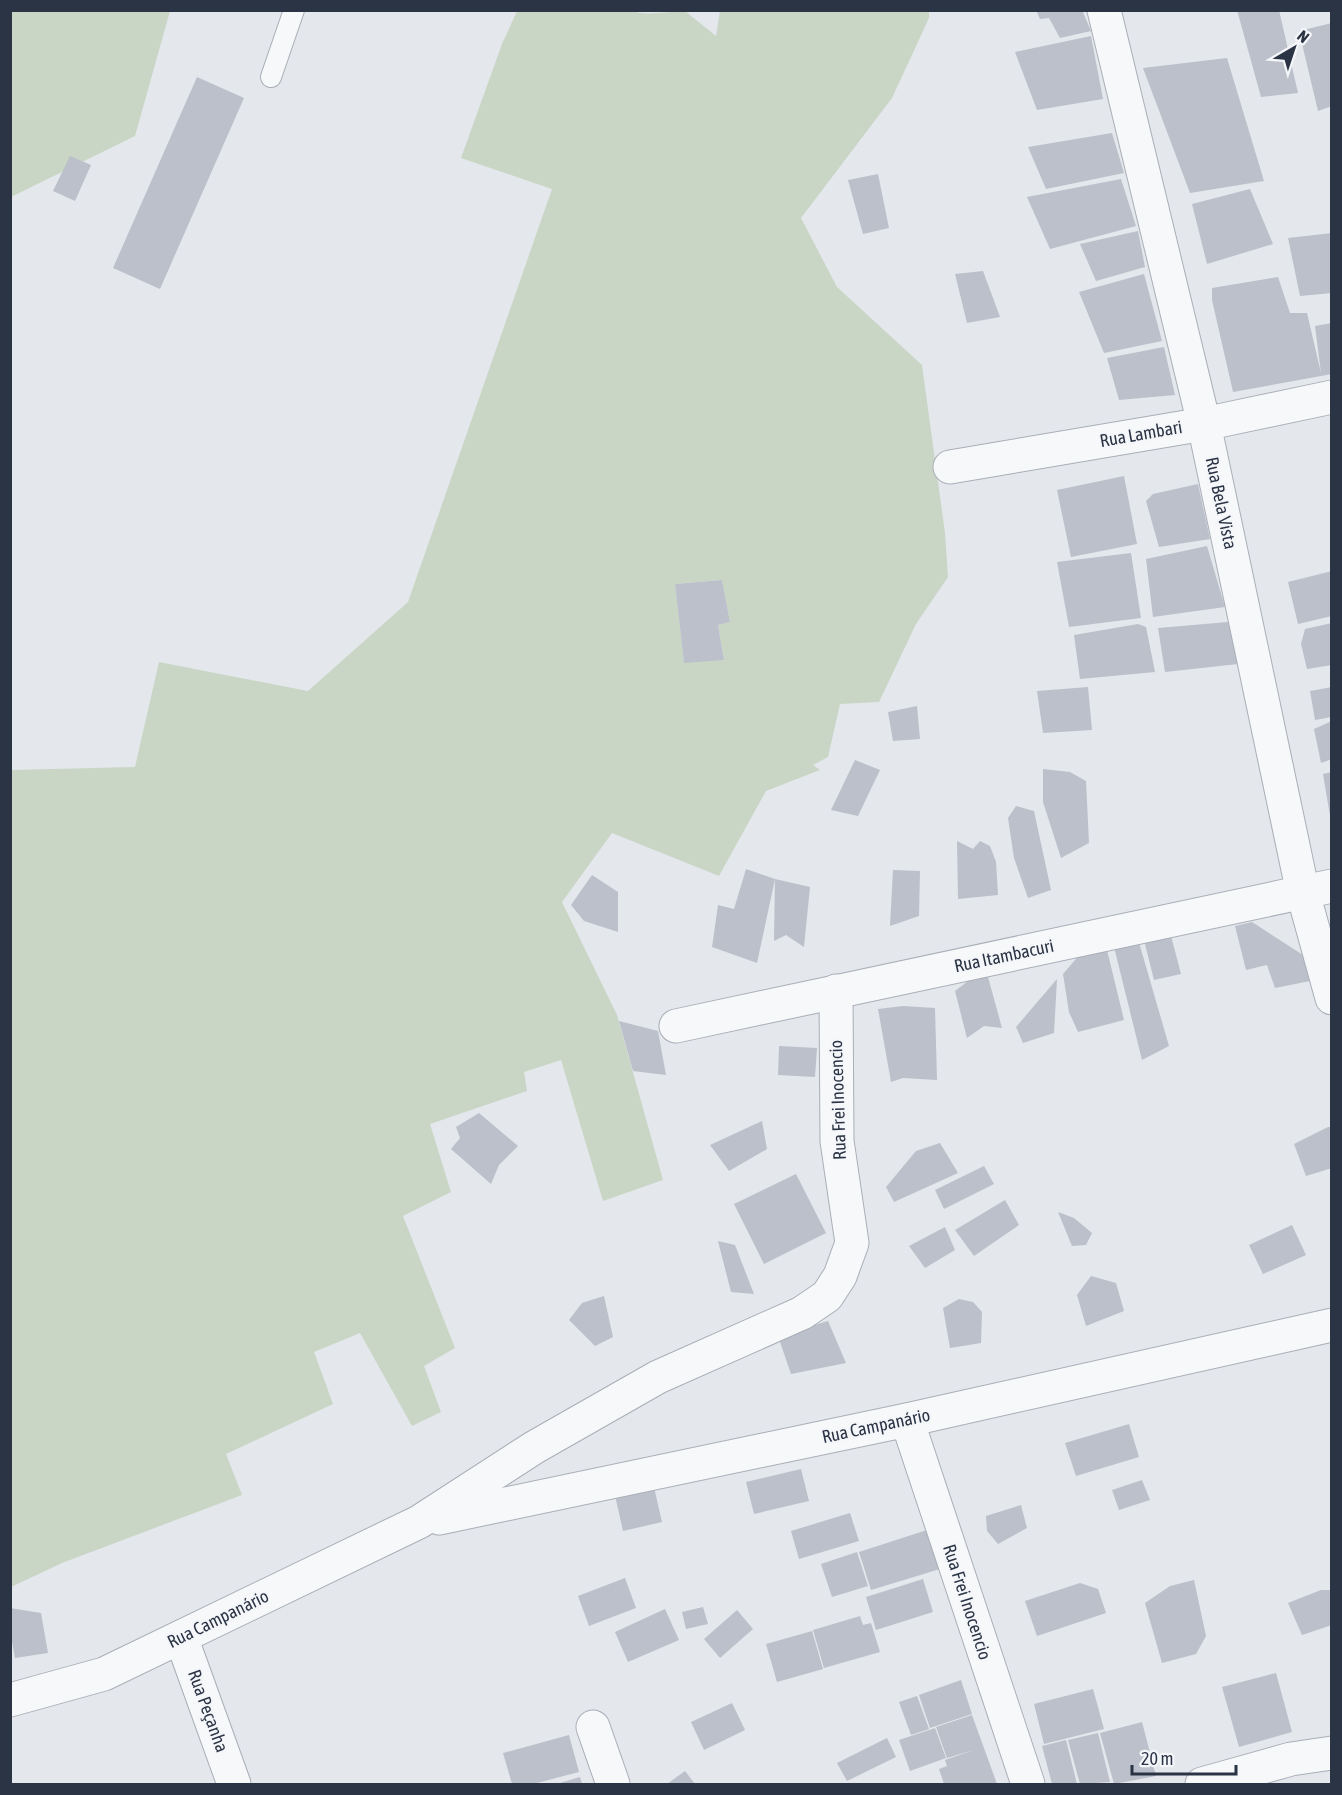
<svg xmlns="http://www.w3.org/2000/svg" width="1342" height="1795" font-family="'Asap Condensed',sans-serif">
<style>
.green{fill:#c9d6c5;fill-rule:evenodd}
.building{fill:#bbc0ca}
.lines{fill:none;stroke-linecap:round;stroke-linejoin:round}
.lane-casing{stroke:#a9aeb7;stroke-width:22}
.street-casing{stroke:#a9aeb7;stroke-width:35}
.lane{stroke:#f7f8fa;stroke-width:20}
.street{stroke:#f7f8fa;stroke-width:33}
.labels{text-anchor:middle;stroke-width:4.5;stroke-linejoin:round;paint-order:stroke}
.street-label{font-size:18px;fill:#2b3445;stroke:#f4f6f9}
</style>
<rect width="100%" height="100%" fill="#e4e7ec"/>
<g class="green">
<path d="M 630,10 C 644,17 669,11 685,11 L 716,36 L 720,11 L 929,11 L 929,18 L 892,98 L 801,218 L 837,287 L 922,365 L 945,533 L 948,577 L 916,624 L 879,702 L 840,704 L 828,757 L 813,765 L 820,770 L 766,791 L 719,876 L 612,833 L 562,902 L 617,1015 L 663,1180 L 603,1201 L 561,1060 L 524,1072 L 527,1091 L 430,1124 L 451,1192 L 403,1216 L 455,1348 L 424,1366 L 441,1412 L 412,1426 L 360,1333 L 314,1352 L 333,1404 L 226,1454 L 242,1495 L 62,1563 L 11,1587 L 11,770 L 135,767 L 159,662 L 308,691 L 408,602 L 552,189 L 461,158 L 502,44 L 517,11 ZM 722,580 L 730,622 L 718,625 L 724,660 L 684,662 L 675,584 Z"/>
<path d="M 11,11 L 170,11 L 135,136 L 11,197 Z"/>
</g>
<g class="building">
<path d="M 1036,10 L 1082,10 L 1091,31 L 1060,38 L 1049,18 L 1040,19 Z"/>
<path d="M 1237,10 L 1279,10 L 1298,93 L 1261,97 Z"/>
<path d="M 1332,23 L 1332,106 L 1318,111 L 1299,31 Z"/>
<path d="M 1091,36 L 1103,99 L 1037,110 L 1015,52 Z"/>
<path d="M 1227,58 L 1264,181 L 1190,193 L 1143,68 Z"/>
<path d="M 197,77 L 244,98 L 160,289 L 113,268 Z"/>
<path d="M 1112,133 L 1124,173 L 1046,189 L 1028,147 Z"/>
<path d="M 70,156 L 91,165 L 75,201 L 53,191 Z"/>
<path d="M 878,174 L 889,228 L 863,234 L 848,180 Z"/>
<path d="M 1121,179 L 1136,226 L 1050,249 L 1027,197 Z"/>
<path d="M 1250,189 L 1273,244 L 1207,264 L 1192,204 Z"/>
<path d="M 1138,231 L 1145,267 L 1096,281 L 1080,244 Z"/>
<path d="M 1332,233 L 1332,293 L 1300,296 L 1288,238 Z"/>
<path d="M 983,271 L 1000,317 L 967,323 L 955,274 Z"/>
<path d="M 1144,274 L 1162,341 L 1104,353 L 1079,292 Z"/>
<path d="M 1278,277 L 1290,313 L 1307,313 L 1321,373 L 1315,326 L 1332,323 L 1332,374 L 1233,392 L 1212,300 L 1212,288 Z"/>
<path d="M 1164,347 L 1175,395 L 1119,400 L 1107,358 Z"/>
<path d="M 1124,476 L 1137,544 L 1071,557 L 1057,490 Z"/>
<path d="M 1198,484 L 1210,539 L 1159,547 L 1146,501 L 1153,494 Z"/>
<path d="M 1207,546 L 1225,607 L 1153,617 L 1146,559 Z"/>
<path d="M 1131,553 L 1141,618 L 1069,627 L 1057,562 Z"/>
<path d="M 1332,571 L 1332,616 L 1298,624 L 1288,582 Z"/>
<path d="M 722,580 L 730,622 L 718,625 L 724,660 L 684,663 L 675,584 Z"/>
<path d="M 1228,622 L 1238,664 L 1165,672 L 1158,628 Z"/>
<path d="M 1332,623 L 1332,665 L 1307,669 L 1301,644 L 1305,629 Z"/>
<path d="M 1138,624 L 1146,627 L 1155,672 L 1080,679 L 1074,635 Z"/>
<path d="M 1088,687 L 1092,730 L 1043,733 L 1037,691 Z"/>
<path d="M 1332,687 L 1332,717 L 1315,720 L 1310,691 Z"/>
<path d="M 917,706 L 920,739 L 893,741 L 888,712 Z"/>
<path d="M 1332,721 L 1332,759 L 1321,763 L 1314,729 Z"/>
<path d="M 855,760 L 880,770 L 858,816 L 831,810 Z"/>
<path d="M 1043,769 L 1070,772 L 1086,781 L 1089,843 L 1061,858 L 1043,802 Z"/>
<path d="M 1332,772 L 1332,816 L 1330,816 L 1323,774 Z"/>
<path d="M 1016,806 L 1034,811 L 1051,890 L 1028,898 L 1014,858 L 1008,818 Z"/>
<path d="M 957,841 L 973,849 L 980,841 L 990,846 L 996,862 L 998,895 L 958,899 Z"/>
<path d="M 746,869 L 775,879 L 757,963 L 712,947 L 718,905 L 734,909 Z"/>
<path d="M 893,870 L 920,871 L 919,916 L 890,926 Z"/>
<path d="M 592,875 L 618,892 L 618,932 L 584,921 L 571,905 Z"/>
<path d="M 775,879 L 810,887 L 804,947 L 786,935 L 774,941 Z"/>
<path d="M 1252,922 L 1303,955 L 1315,980 L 1275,988 L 1267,965 L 1246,970 L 1235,926 Z"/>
<path d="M 1170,932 L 1181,974 L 1154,980 L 1144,940 Z"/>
<path d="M 1138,939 L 1169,1046 L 1142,1060 L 1114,947 Z"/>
<path d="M 1107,950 L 1124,1020 L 1078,1032 L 1069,1012 L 1063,974 L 1081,953 Z"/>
<path d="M 988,977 L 1002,1028 L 984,1026 L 967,1038 L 955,991 L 972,978 Z"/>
<path d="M 1057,979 L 1054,1033 L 1023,1043 L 1016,1027 Z"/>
<path d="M 903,1006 L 935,1008 L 937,1080 L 903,1078 L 891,1082 L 878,1009 Z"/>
<path d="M 619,1021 L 658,1031 L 666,1075 L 633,1071 Z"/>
<path d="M 779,1046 L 817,1048 L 815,1077 L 778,1075 Z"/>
<path d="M 479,1113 L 518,1146 L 499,1165 L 491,1184 L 451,1149 L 460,1138 L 456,1127 Z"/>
<path d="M 762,1121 L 767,1149 L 729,1171 L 710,1145 Z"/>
<path d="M 1328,1127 L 1332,1127 L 1332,1168 L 1306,1176 L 1294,1144 Z"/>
<path d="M 940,1143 L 958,1173 L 894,1202 L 886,1187 L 916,1151 Z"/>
<path d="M 984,1166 L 994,1184 L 944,1209 L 935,1190 Z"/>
<path d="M 796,1174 L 826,1233 L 764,1264 L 734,1204 Z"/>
<path d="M 1005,1200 L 1019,1225 L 974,1256 L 955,1230 Z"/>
<path d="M 1058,1212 L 1074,1218 L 1092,1233 L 1086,1245 L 1072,1246 Z"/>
<path d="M 1292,1225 L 1306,1255 L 1263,1274 L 1249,1245 Z"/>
<path d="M 945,1227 L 955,1250 L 925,1268 L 909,1246 Z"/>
<path d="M 718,1241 L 735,1245 L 754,1294 L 731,1292 Z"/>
<path d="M 1091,1276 L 1116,1283 L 1124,1311 L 1086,1326 L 1077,1295 Z"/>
<path d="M 604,1296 L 613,1337 L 595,1346 L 569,1320 L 582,1303 Z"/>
<path d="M 959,1299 L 973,1302 L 982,1312 L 981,1343 L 950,1348 L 943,1308 Z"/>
<path d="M 828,1321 L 846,1363 L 791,1374 L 778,1336 Z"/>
<path d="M 1129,1424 L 1139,1457 L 1076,1476 L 1065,1443 Z"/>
<path d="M 801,1469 L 809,1501 L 754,1514 L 746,1482 Z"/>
<path d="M 1142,1480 L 1150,1500 L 1119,1510 L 1112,1490 Z"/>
<path d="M 653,1483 L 662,1522 L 623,1531 L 614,1491 Z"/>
<path d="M 1021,1505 L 1027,1528 L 998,1544 L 987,1531 L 986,1516 Z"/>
<path d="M 850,1513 L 859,1541 L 799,1559 L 791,1531 Z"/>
<path d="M 927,1530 L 940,1569 L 871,1590 L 859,1552 Z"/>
<path d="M 857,1552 L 868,1586 L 832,1597 L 821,1564 Z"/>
<path d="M 625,1578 L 636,1608 L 589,1626 L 578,1596 Z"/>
<path d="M 923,1579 L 933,1612 L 876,1630 L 866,1597 Z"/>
<path d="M 1194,1580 L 1206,1636 L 1196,1654 L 1162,1663 L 1145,1603 L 1170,1586 Z"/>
<path d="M 1080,1583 L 1098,1589 L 1106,1613 L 1037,1636 L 1025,1601 Z"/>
<path d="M 1321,1590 L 1332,1590 L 1332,1625 L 1302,1635 L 1288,1603 Z"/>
<path d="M 703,1607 L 708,1624 L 686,1629 L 682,1612 Z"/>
<path d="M 10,1608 L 41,1613 L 48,1653 L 15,1658 L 10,1631 Z"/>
<path d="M 665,1609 L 679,1640 L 628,1662 L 615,1632 Z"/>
<path d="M 737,1610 L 753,1629 L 720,1658 L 704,1639 Z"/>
<path d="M 860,1616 L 863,1625 L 871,1623 L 880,1652 L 824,1668 L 813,1630 Z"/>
<path d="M 812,1631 L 823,1669 L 777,1682 L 766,1644 Z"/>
<path d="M 1276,1673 L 1292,1732 L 1239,1747 L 1222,1687 Z"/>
<path d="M 961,1680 L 972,1714 L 930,1728 L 919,1695 Z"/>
<path d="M 1093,1689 L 1104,1729 L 1044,1744 L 1034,1704 Z"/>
<path d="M 917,1696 L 929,1729 L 911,1735 L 899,1702 Z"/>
<path d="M 732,1703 L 745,1730 L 704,1750 L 691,1722 Z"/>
<path d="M 972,1715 L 997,1784 L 944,1784 L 939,1769 L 947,1766 L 945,1760 L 974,1750 L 947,1758 L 936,1727 Z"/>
<path d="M 1142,1722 L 1156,1776 L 1114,1784 L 1100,1733 Z"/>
<path d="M 935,1728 L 946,1758 L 910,1771 L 899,1740 Z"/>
<path d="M 1098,1733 L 1110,1782 L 1080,1784 L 1068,1740 Z"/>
<path d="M 569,1735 L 579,1772 L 533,1784 L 512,1784 L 503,1753 Z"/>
<path d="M 887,1738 L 896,1757 L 847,1781 L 837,1763 Z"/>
<path d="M 1066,1740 L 1077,1784 L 1052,1784 L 1042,1746 Z"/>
<path d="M 685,1771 L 695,1784 L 667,1784 Z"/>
<path d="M 580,1777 L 582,1784 L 557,1784 Z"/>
</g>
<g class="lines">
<g class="lane-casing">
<path id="lane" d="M 271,77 L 294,10"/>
</g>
<g class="street-casing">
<g id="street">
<path d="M 1104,10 L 1204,424 L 1303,893 L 1332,998"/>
<path d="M 950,467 L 1204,424 L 1332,397"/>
<path d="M 676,1026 L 1332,886"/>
<path d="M 907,1420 L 1028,1784"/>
<path d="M 439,1518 L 907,1420 L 1332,1325"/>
<path d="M 181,1637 L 234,1784"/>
<path d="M 10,1700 L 104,1674 L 419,1522 L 535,1447 L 658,1377 L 802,1313 L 827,1296 L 840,1276 L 852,1243 L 837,1141 L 836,991"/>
<path d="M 593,1727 L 613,1784"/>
<path d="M 1202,1784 L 1291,1759 L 1332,1753"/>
</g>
</g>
<use href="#lane" class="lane"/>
<use href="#street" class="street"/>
</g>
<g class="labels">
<g class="street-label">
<text transform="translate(1141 434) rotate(-10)" y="6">Rua Lambari</text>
<text transform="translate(1221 503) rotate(78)" y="6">Rua Bela Vista</text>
<text transform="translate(1004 956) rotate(-12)" y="6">Rua Itambacuri</text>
<text transform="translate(838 1100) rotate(-92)" y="6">Rua Frei Inocencio</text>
<text transform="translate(876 1426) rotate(-12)" y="6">Rua Campanário</text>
<text transform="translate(967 1602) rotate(72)" y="6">Rua Frei Inocencio</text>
<text transform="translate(218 1619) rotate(-26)" y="6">Rua Campanário</text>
<text transform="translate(208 1711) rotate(70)" y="6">Rua Peçanha</text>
</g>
</g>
<rect width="1342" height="1795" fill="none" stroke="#2b3445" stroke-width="24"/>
<g transform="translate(1294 48) rotate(39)" stroke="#f4f6f9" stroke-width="4.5" paint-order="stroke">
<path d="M0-4.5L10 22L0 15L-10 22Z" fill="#2b3445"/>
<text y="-9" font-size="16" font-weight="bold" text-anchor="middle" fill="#2b3445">N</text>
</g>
<path d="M1132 1765v9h104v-9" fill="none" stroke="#2b3445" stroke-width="3"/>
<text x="1141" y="1765" font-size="18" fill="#2b3445" stroke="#f4f6f9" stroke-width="4.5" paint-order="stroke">20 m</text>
</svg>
